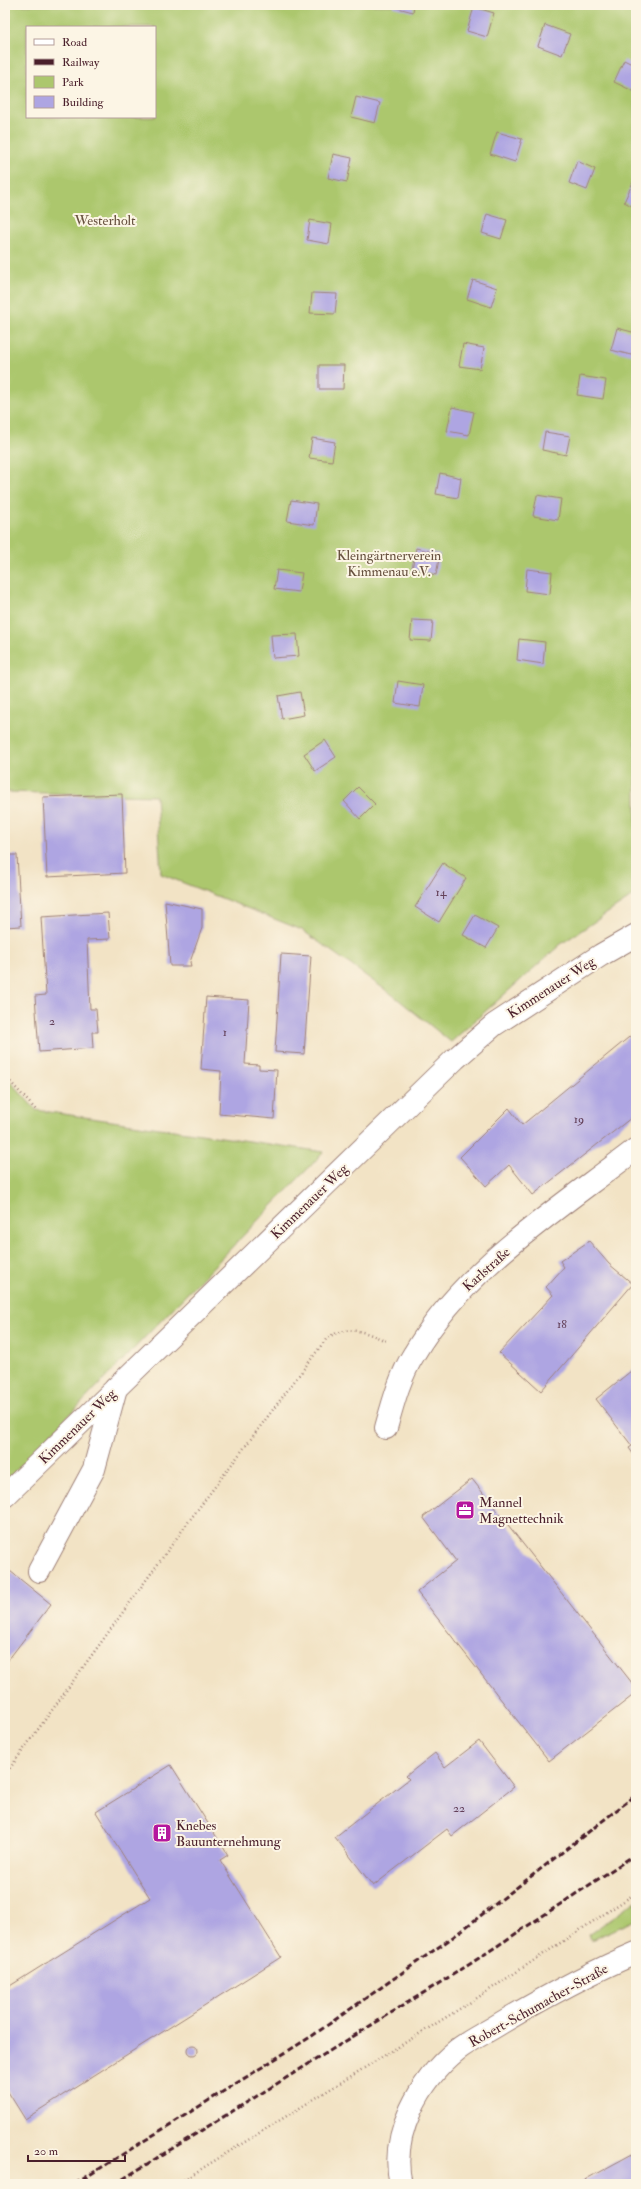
<svg xmlns="http://www.w3.org/2000/svg" width="641" height="2189" font-family="'IM FELL Double Pica',serif">
<style>
.green{fill:#acc76d;stroke:#7b734c;fill-rule:evenodd}
.building{fill:#aea5e2}
.lines{fill:none;stroke-linecap:round;stroke-linejoin:round}
.minor-casing{stroke:#9e8178;stroke-width:24}
.path{stroke:#9e8178;stroke-width:2.5;stroke-dasharray:1 3;stroke-linecap:butt}
.minor{stroke:#fff;stroke-width:22}
.rail{stroke:#4a1f2b;stroke-width:3;stroke-dasharray:6 3;stroke-linecap:butt}
.labels{text-anchor:middle;stroke-width:4;stroke-linejoin:round;paint-order:stroke}
.number-label{font-size:12px;fill:#634059}
.park-label{font-size:14px;fill:#67513f;stroke:#fcf5e5}
.street-label{font-size:14px;fill:#4a1f2b;stroke:#fcf5e5}
.poi-label{font-size:14px;fill:#4a1f2b;stroke:#fcf5e5;text-anchor:start}
</style>
<rect width="100%" height="100%" fill="#fcf5e5"/>
<filter id="ink" filterUnits="userSpaceOnUse"><feTurbulence type="fractalNoise" baseFrequency=".025" numOctaves="2"/><feDisplacementMap in="SourceGraphic" scale="8" xChannelSelector="R" yChannelSelector="G"/><feConvolveMatrix kernelMatrix="1 2 1 2 8 2 1 2 1" color-interpolation-filters="sRGB"/></filter>
<filter id="wash" filterUnits="userSpaceOnUse"><feTurbulence type="fractalNoise" baseFrequency=".012" numOctaves="4" result="noise"/><feDisplacementMap in="SourceGraphic" scale="16" xChannelSelector="R" yChannelSelector="G"/><feGaussianBlur stdDeviation="0.9" result="paint"/><feColorMatrix in="noise" values="0 0 0 0 0 0 0 0 0 0 0 0 0 0 0 0 0 1.4 0 .05"/><feComposite in="paint" operator="in"/></filter>
<g filter="url(#wash)">
<rect width="100%" height="100%" fill="#f2e3c5"/>
<g class="green">
<path d="M 5,5 L 636,5 L 636,894 L 561,944 L 451,1042 L 394,996 L 302,930 L 161,874 L 156,796 L 5,792 ZM 27,27 L 155,27 L 155,117 L 27,117 Z"/>
<path d="M 5,1076 L 36,1110 L 324,1152 L 5,1482 Z"/>
<path d="M 636,1901 L 636,1920 L 591,1940 L 588,1935 Z"/>
</g>
<g id="blocks">
<g class="building">
<path d="M 394,5 L 414,5 L 413,12 L 394,7 Z"/>
<path d="M 474,7 L 494,13 L 487,37 L 467,31 Z"/>
<path d="M 545,25 L 570,34 L 562,55 L 538,46 Z"/>
<path d="M 624,60 L 636,66 L 635,92 L 614,82 Z"/>
<path d="M 356,97 L 380,103 L 375,123 L 351,117 Z"/>
<path d="M 497,132 L 522,139 L 515,162 L 490,154 Z"/>
<path d="M 333,154 L 352,158 L 347,182 L 328,178 Z"/>
<path d="M 577,161 L 595,169 L 587,190 L 569,183 Z"/>
<path d="M 633,182 L 636,183 L 636,208 L 624,202 Z"/>
<path d="M 487,214 L 507,220 L 501,239 L 482,233 Z"/>
<path d="M 310,220 L 332,224 L 329,244 L 307,240 Z"/>
<path d="M 473,280 L 497,288 L 491,307 L 467,299 Z"/>
<path d="M 312,293 L 337,294 L 335,314 L 310,313 Z"/>
<path d="M 617,328 L 636,333 L 635,356 L 611,350 Z"/>
<path d="M 463,344 L 484,348 L 480,369 L 459,366 Z"/>
<path d="M 319,365 L 344,365 L 343,389 L 319,389 Z"/>
<path d="M 580,376 L 606,380 L 603,399 L 577,395 Z"/>
<path d="M 452,407 L 474,412 L 469,435 L 447,431 Z"/>
<path d="M 545,432 L 570,436 L 566,455 L 542,450 Z"/>
<path d="M 312,438 L 335,442 L 332,461 L 309,458 Z"/>
<path d="M 440,473 L 461,478 L 458,498 L 436,494 Z"/>
<path d="M 537,495 L 561,499 L 558,520 L 533,516 Z"/>
<path d="M 291,500 L 317,504 L 314,525 L 287,521 Z"/>
<path d="M 416,548 L 440,554 L 436,575 L 412,569 Z"/>
<path d="M 527,569 L 552,572 L 550,594 L 525,591 Z"/>
<path d="M 277,570 L 302,573 L 299,592 L 274,589 Z"/>
<path d="M 412,620 L 433,621 L 431,641 L 410,640 Z"/>
<path d="M 297,634 L 299,656 L 273,658 L 271,635 Z"/>
<path d="M 519,639 L 545,642 L 543,664 L 517,660 Z"/>
<path d="M 398,681 L 423,685 L 420,707 L 395,703 Z"/>
<path d="M 300,692 L 304,715 L 282,719 L 278,696 Z"/>
<path d="M 325,740 L 336,757 L 315,771 L 304,754 Z"/>
<path d="M 358,787 L 375,804 L 360,819 L 344,801 Z"/>
<path d="M 122,794 L 125,873 L 47,877 L 43,797 Z"/>
<path d="M 5,855 L 17,855 L 21,926 L 5,927 Z"/>
<path d="M 443,863 L 466,878 L 439,922 L 415,907 Z"/>
<path d="M 165,901 L 202,909 L 202,928 L 190,962 L 191,966 L 170,966 Z"/>
<path d="M 108,913 L 110,939 L 87,940 L 90,1009 L 96,1009 L 98,1032 L 92,1032 L 93,1048 L 39,1052 L 35,996 L 46,995 L 41,917 Z"/>
<path d="M 475,915 L 498,928 L 486,948 L 463,935 Z"/>
<path d="M 281,954 L 311,956 L 304,1054 L 275,1052 Z"/>
<path d="M 206,997 L 249,1000 L 245,1064 L 259,1065 L 259,1069 L 277,1070 L 274,1119 L 219,1114 L 221,1071 L 201,1069 Z"/>
<path d="M 634,1033 L 636,1036 L 636,1114 L 533,1195 L 509,1165 L 486,1186 L 460,1157 L 509,1108 L 522,1125 Z"/>
<path d="M 589,1241 L 609,1264 L 633,1284 L 541,1391 L 499,1353 L 553,1295 L 546,1287 L 564,1267 L 560,1261 Z"/>
<path d="M 636,1367 L 636,1458 L 629,1448 L 632,1446 L 596,1399 Z"/>
<path d="M 472,1479 L 636,1688 L 636,1693 L 549,1761 L 417,1592 L 456,1561 L 423,1517 Z"/>
<path d="M 5,1567 L 51,1604 L 5,1664 Z"/>
<path d="M 479,1741 L 514,1787 L 452,1836 L 447,1829 L 373,1886 L 335,1837 L 409,1779 L 406,1776 L 435,1753 L 445,1767 Z"/>
<path d="M 171,1765 L 228,1855 L 220,1860 L 281,1957 L 25,2119 L 5,2087 L 5,1989 L 150,1898 L 96,1812 Z"/>
<circle cx="193" cy="2050" r="5"/>
<path d="M 636,2152 L 636,2184 L 578,2184 L 588,2178 Z"/>
</g>
</g>
</g>
<g filter="url(#ink)">
<use href="#blocks" fill-opacity="0" stroke="#9e8178" stroke-width="1"/>
<g class="lines">
<g class="minor-casing">
<g id="minor">
<path d="M 386,1428 C 393,1403 400,1376 414,1354 C 465,1267 557,1210 636,1149"/>
<path d="M 5,1496 L 455,1059 L 494,1025 L 601,955 L 636,935"/>
<path d="M 39,1571 L 94,1469 L 116,1388"/>
<path d="M 401,2184 C 389,2135 420,2080 457,2050 C 470,2040 487,2032 501,2023 C 545,1997 589,1973 636,1953"/>
</g>
</g>
<g class="path">
<path d="M 5,1076 L 36,1110"/>
<path d="M 5,1775 L 189,1521 L 327,1338 C 349,1324 366,1332 388,1342"/>
<path d="M 177,2184 L 474,2000 L 636,1893"/>
</g>
<use href="#minor" class="minor"/>
<g class="rail">
<path d="M 75,2184 L 312,2036 L 453,1937 L 636,1795"/>
<path d="M 115,2184 L 470,1964 L 636,1854"/>
</g>
</g>
</g>
<defs>
<g id="office-square" transform="scale(1)"><rect x="-9" y="-9" width="18" height="18" rx="4" fill="#b5179e" stroke="#fcf5e5"/><path d="M-6-3h4V-5.5h4V-3h4V5H-6ZM-1-4.5V-3h2v-1.5ZM-6 0V1H6V0Z" fill="#fff"/></g>
<g id="building-square" transform="scale(1)"><rect x="-9" y="-9" width="18" height="18" rx="4" fill="#b5179e" stroke="#fcf5e5"/><path d="M-4-6H4V6H1V3H-1V6H-4ZM-2.5-4.3h1.7v1.8h-1.7ZM.8-4.3h1.7v1.8H.8ZM-2.5-1h1.7V.8h-1.7ZM.8-1h1.7V.8H.8Z" fill="#fff"/></g>
</defs>
<g fill-rule="evenodd">
<use href="#office-square" x="465" y="1510"/>
<use href="#building-square" x="162" y="1833"/>
</g>
<g class="labels">
<g class="number-label">
<text x="441" y="896">14</text>
<text x="52" y="1025">2</text>
<text x="225" y="1036">1</text>
<text x="579" y="1123">19</text>
<text x="562" y="1328">18</text>
<text x="459" y="1812">22</text>
</g>
<g class="park-label">
<text x="105" y="225">Westerholt</text>
<text x="389" y="560">Kleingärtnerverein<tspan x="389" dy="16">Kimmenau e.V.</tspan></text>
</g>
<g class="street-label">
<text transform="translate(551 987) rotate(-33)" y="5">Kimmenauer Weg</text>
<text transform="translate(309 1201) rotate(-44)" y="5">Kimmenauer Weg</text>
<text transform="translate(486 1269) rotate(-42)" y="5">Karlstraße</text>
<text transform="translate(77 1426) rotate(-44)" y="5">Kimmenauer Weg</text>
<text transform="translate(538 2005) rotate(-29)" y="5">Robert-Schumacher-Straße</text>
</g>
<g class="poi-label">
<text x="479" y="1507">Mannel<tspan x="479" dy="16">Magnettechnik</tspan></text>
<text x="176" y="1830">Knebes<tspan x="176" dy="16">Bauunternehmung</tspan></text>
</g>
</g>
<rect width="641" height="2189" fill="none" stroke="#fcf5e5" stroke-width="20"/>
<rect x="26" y="26" width="130" height="92" fill="#fcf5e5" stroke="#b59f9b"/>
<rect x="34" y="39" width="20" height="6" fill="#ffffff" stroke="#b59f9b"/>
<text x="62" y="46" font-size="12" fill="#4a1f2b">Road</text>
<rect x="34" y="59" width="20" height="6" fill="#4a1f2b" stroke="#b59f9b"/>
<text x="62" y="66" font-size="12" fill="#4a1f2b">Railway</text>
<rect x="34" y="76" width="20" height="12" fill="#acc76d" stroke="#b59f9b"/>
<text x="62" y="86" font-size="12" fill="#4a1f2b">Park</text>
<rect x="34" y="96" width="20" height="12" fill="#aea5e2" stroke="#b59f9b"/>
<text x="62" y="106" font-size="12" fill="#4a1f2b">Building</text>
<path d="M28 2155v6h97v-6" fill="none" stroke="#4a1f2b" stroke-width="2"/>
<text x="34" y="2155" font-size="12" fill="#4a1f2b" stroke="#fcf5e5" stroke-width="3" paint-order="stroke">20 m</text>
</svg>
